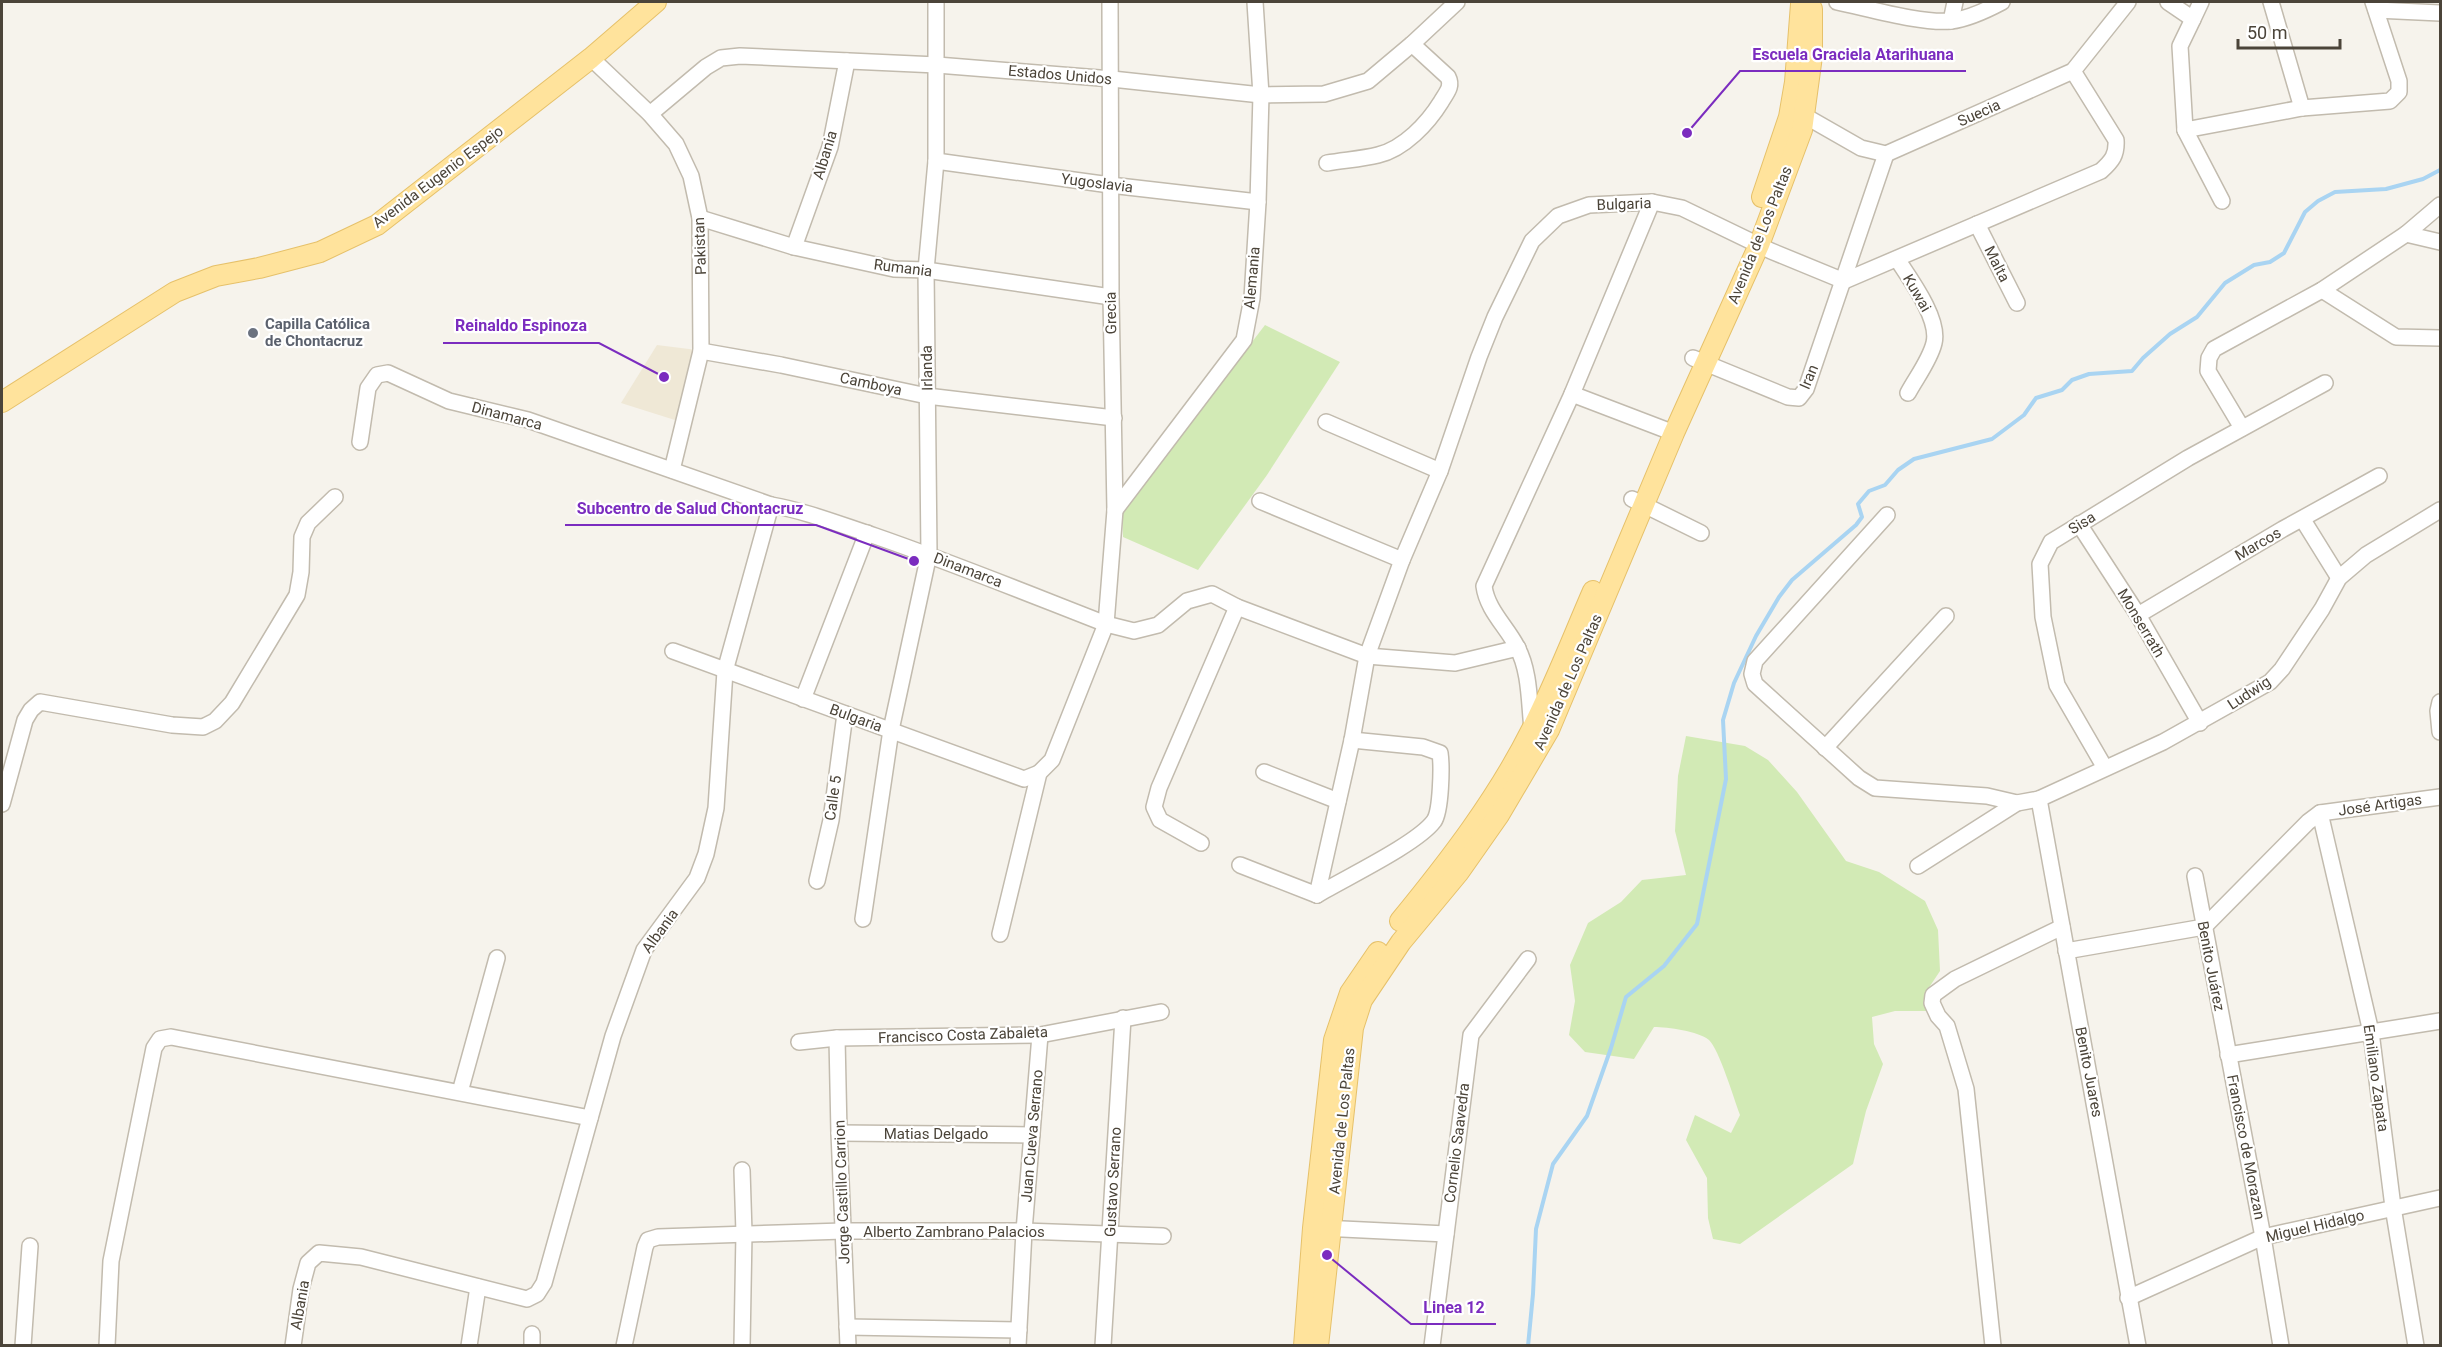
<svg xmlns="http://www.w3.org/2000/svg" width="2442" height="1347" font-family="Roboto,sans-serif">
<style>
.education{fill:#efe8d6}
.green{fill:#d2eab5}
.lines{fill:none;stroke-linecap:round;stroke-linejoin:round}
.stream{stroke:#a9d4f2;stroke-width:4}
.minor-casing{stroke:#c2bbae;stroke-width:18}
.major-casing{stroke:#e6c16a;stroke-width:22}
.minor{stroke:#fff;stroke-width:15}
.major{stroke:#ffe39c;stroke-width:20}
.worship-dot{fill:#6b7280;stroke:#fff;stroke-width:2}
.labels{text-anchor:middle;stroke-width:4.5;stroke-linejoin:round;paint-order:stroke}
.street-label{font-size:15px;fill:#4b4439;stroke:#fff}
.worship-label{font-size:15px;font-weight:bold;fill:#5b616d;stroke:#fff;text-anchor:start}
.leader{fill:none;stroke:#7b2cbf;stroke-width:2}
.callout-dot{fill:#7b2cbf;stroke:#fff;stroke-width:2}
.callout-label{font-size:16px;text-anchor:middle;font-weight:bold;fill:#7b2cbf;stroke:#fff;stroke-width:4.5;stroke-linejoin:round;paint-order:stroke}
</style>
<rect width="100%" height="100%" fill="#f6f3ec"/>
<path class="education" d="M 657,345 L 697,350 L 678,421 L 621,403 Z"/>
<g class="green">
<path d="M 1265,325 L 1340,362 L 1267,475 L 1198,570 L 1123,537 L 1122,512 Z"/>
<path d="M 1686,736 L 1745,746 L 1768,760 L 1797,792 L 1846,861 L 1879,872 L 1925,901 L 1938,930 L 1940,971 L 1928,989 L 1928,1011 L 1895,1011 L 1872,1017 L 1874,1044 L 1883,1064 L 1866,1111 L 1853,1164 L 1740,1244 L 1713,1239 L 1708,1218 L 1707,1178 L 1686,1140 L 1695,1115 L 1731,1133 L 1740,1115 C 1734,1099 1719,1049 1709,1040 C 1698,1031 1668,1027 1654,1027 L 1634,1059 L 1585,1052 L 1569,1035 L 1575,1001 L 1570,965 L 1588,923 L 1621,902 L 1642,880 L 1686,875 L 1675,831 L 1678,776 Z"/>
</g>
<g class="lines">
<path class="stream" d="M 1528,1346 L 1533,1294 L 1536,1229 L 1553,1164 L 1587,1116 L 1611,1048 L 1626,997 L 1664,966 L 1697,924 L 1726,779 L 1723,720 L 1734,683 L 1756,636 L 1779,597 L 1792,580 L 1856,525 L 1862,517 L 1858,504 L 1869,491 L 1885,485 L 1898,470 L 1914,459 L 1992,439 L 2024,415 L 2036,398 L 2062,390 L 2072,380 L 2089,374 L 2132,371 L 2143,358 L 2170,334 L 2197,317 L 2225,283 L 2254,265 L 2270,262 L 2284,253 L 2305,212 L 2318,201 L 2335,192 L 2386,189 L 2423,179 L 2440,170"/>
<g class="minor-casing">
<g id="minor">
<path d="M 1837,2 C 1867,8 1922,24 1951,21 C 1968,19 1987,10 2002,2"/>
<path d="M 2168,2 L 2193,19 L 2201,2"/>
<path d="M 2271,2 L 2302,108"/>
<path d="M 2376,10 L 2440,13"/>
<path d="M 2193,19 L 2180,46 L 2185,130 L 2222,201"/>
<path d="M 1951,21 L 1955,2"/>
<path d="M 591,58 L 650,114 L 676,144 L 691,176 L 700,218 L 701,351 L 672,470"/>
<path d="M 650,114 L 706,67 L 721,58 L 740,56 L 937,65 L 1112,79 L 1261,95 L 1324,94 L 1368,81 L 1412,44 L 1457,2"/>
<path d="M 1805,116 L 1861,148 L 1886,154 L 2073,71 L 2128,2"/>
<path d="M 2185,130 L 2302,108 L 2390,101 L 2399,92 L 2399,81 L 2373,2"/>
<path d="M 936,161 L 1110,185 L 1258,202"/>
<path d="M 1327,163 C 1344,160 1362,159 1378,155 C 1404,149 1428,123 1441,102 C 1446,93 1453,87 1448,77 L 1412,44"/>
<path d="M 700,218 L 794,247 L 894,269 L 926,270 L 1111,297"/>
<path d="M 1977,224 L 2017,303"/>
<path d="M 2406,234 L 2440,242"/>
<path d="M 794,247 L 830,147 L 847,61"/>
<path d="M 1897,259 C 1910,279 1940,319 1934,343 C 1930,360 1916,378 1908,393"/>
<path d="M 2322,290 L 2396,337 L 2440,338"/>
<path d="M 701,351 L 781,365 L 927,396 L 1114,418"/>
<path d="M 1693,358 L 1788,397 L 1799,398 L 1806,389 L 1886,154"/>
<path d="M 1572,394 L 1674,433"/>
<path d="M 1326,422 L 1440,471"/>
<path d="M 2242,428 L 2208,371 L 2209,358 L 2214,349 L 2322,290 L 2406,234 L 2440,205"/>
<path d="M 360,442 L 368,388 L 377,375 L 388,373 L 449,401 L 528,420 L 771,505 C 806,511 841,525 875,536 C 953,563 1029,594 1106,624 L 1134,631 L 1158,625 L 1187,601 L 1212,594 L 1237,607 L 1367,656 L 1455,663 L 1518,648"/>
<path d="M 1632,499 L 1701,533"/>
<path d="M 1260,501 L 1402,560"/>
<path d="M 1115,510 L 1244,340 L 1252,298 L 1258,202 L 1261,95 L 1255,2"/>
<path d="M 1887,515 L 1755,661 L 1752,674 L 1755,684 L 1859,778 L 1875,788 L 1987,796 L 2017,803"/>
<path d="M 2303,520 L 2339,578"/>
<path d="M 2079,524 L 2138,615 L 2200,723"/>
<path d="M 2138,615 L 2283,529 L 2379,476"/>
<path d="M 673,651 L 1024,779 L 1039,773"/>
<path d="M 803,699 L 867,533"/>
<path d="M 2440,702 L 2438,711 L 2440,732"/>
<path d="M 1532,729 C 1529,702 1530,671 1517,647 C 1507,627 1487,610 1484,586 L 1572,394 L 1652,202"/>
<path d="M 1825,748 L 1946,616"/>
<path d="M 2105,768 L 2057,685 L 2043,617 L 2040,564 L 2051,542 L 2188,458 L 2325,383"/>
<path d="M 1264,772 L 1338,801"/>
<path d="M 2039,799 L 2138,1346"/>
<path d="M 2,804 L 25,720 L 31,710 L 40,702 L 172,725 L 203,727 L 215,721 L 232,703 L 297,595 L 301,572 L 302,537 L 308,523 L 335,497"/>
<path d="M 2320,813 L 2371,1032 L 2393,1207 L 2416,1346"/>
<path d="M 1201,843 L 1160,820 L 1154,807 L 1159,788 L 1237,607"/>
<path d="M 1240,865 L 1317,895"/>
<path d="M 1918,866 L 2017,803 L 2039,799 L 2163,742 L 2270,682 L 2282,669 L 2322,609 L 2339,578 L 2366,555 L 2440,510"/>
<path d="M 2195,876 L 2263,1237 L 2281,1346"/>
<path d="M 817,881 L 831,820 L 845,714"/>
<path d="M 1317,895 L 1352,740 L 1367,656 L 1402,560 L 1440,471 L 1479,357 L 1495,317 L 1532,241 L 1558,216 L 1589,205 L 1652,202 L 1682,208 L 1771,251 L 1844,281 L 2101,171 C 2112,161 2117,155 2116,140 L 2073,71"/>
<path d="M 1317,895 C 1345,878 1417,844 1434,821 C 1441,811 1442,766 1440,753 L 1423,747 L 1352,740"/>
<path d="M 863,919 L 891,730 L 929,554 L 926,270 L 936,161 L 936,2"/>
<path d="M 1000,934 L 1039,773 L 1052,760 L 1106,624 L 1115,510 L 1111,297 L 1110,2"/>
<path d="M 2066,951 L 2204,927 L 2308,822 L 2320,813 L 2440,797"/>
<path d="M 837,1038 L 839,1133 L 848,1346"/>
<path d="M 799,1042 L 837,1038 L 1040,1035 L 1161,1012"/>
<path d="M 2228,1055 L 2440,1021"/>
<path d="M 460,1092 L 497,958"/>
<path d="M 839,1133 L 1032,1135"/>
<path d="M 742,1170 L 744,1233 L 742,1346"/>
<path d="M 1322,1228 L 1446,1234"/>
<path d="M 2128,1298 L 2263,1237 L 2440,1198"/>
<path d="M 847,1327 L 1019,1330"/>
<path d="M 532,1334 L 532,1346"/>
<path d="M 23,1346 L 30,1246"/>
<path d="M 107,1346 L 111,1261 L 154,1048 L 160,1039 L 171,1037 L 590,1118"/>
<path d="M 293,1346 L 301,1289 L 308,1263 L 319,1253 L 361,1257 L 527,1299 L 537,1294 L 544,1283 L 613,1036 L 644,950 L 697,878 L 706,854 L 716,808 L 725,671 L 771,505"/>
<path d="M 469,1346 L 478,1287"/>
<path d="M 624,1346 L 645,1247 L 648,1240 L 658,1237 L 843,1231 L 1024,1231 L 1163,1236"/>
<path d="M 1018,1346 L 1024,1231 L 1040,1035"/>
<path d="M 1103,1346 L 1123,1018"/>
<path d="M 1432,1346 L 1471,1035 L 1528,959"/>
<path d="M 1993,1346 L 1966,1089 L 1947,1026 L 1938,1016 L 1932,1003 L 1933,995 L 1955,979 L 2062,927"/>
</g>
</g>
<g class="major-casing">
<g id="major">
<path d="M 1762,197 L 1789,117 L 1795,82 L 1801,4"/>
<path d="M 2,402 L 175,292 L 216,276 L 259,268 L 320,252 L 377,225 L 591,58 L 656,2"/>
<path d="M 1400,921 C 1449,861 1497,799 1532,729 C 1555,684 1573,637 1593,591"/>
<path d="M 1304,1346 L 1313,1228 L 1334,1040 L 1350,993 L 1378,952"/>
<path d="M 1318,1346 L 1353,1028 L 1362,1000 L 1401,942 L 1459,872 L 1499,815 L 1549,730 L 1674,433 L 1759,245 L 1802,130 L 1812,56 L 1812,9 L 1808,2"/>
</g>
</g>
<use href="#minor" class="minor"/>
<use href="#major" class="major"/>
</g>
<circle class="worship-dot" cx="253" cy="333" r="6"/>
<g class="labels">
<g class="street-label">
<text transform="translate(1060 75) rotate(5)" y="5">Estados Unidos</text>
<text transform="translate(1979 113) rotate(-24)" y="5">Suecia</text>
<text transform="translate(825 155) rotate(-73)" y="5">Albania</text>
<text transform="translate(438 177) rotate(-37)" y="5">Avenida Eugenio Espejo</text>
<text transform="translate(1097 183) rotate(7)" y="5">Yugoslavia</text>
<text transform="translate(1624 204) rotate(-2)" y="5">Bulgaria</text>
<text transform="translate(1760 235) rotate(-68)" y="5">Avenida de Los Paltas</text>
<text transform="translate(700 246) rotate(-92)" y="5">Pakistan</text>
<text transform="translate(1997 264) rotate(63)" y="5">Malta</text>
<text transform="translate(903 268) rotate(7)" y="5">Rumania</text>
<text transform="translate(1252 278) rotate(-85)" y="5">Alemania</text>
<text transform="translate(1917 293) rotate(60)" y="5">Kuwai</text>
<text transform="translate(1111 313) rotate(-91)" y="5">Grecia</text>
<text transform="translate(927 368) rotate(-91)" y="5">Irlanda</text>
<text transform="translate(1809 377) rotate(-67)" y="5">Iran</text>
<text transform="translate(871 384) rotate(12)" y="5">Camboya</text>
<text transform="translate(507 416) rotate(15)" y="5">Dinamarca</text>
<text transform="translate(2082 523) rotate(-32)" y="5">Sisa</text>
<text transform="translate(2258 544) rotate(-30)" y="5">Marcos</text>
<text transform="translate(968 570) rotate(21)" y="5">Dinamarca</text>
<text transform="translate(2141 623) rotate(59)" y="5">Monserrath</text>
<text transform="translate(1568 682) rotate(-66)" y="5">Avenida de Los Paltas</text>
<text transform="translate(2249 693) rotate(-33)" y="5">Ludwig</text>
<text transform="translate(856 718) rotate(20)" y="5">Bulgaria</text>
<text transform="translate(833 798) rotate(-82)" y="5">Calle 5</text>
<text transform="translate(2380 805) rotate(-8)" y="5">José Artigas</text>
<text transform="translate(660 931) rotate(-54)" y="5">Albania</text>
<text transform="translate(2211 966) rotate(79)" y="5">Benito Juárez</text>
<text transform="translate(963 1035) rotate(-2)" y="5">Francisco Costa Zabaleta</text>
<text transform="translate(2089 1072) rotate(79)" y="5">Benito Juares</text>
<text transform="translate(2376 1078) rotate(82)" y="5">Emiliano Zapata</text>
<text transform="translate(1342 1121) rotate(-84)" y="5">Avenida de Los Paltas</text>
<text x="936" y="1139">Matias Delgado</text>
<text transform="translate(1032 1136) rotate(-85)" y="5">Juan Cueva Serrano</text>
<text transform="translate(1457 1143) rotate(-83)" y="5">Cornelio Saavedra</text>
<text transform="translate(2246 1147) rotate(79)" y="5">Francisco de Morazan</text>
<text transform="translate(1113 1182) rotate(-87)" y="5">Gustavo Serrano</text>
<text transform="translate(842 1192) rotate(-92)" y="5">Jorge Castillo Carrion</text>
<text transform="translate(2315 1226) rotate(-13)" y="5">Miguel Hidalgo</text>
<text x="954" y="1237">Alberto Zambrano Palacios</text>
<text transform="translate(300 1305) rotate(-80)" y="5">Albania</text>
</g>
<g class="worship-label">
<text x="265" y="329">Capilla Católica<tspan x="265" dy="17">de Chontacruz</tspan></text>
</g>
</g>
<path class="leader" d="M1687 133L1740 71H1966M664 377L599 343H443M914 561L816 525H565M1327 1255L1411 1324H1496"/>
<g class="callout-dot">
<circle cx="1687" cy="133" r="6"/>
<circle cx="664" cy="377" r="6"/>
<circle cx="914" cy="561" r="6"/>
<circle cx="1327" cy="1255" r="6"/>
</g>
<g class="callout-label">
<text x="1853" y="60">Escuela Graciela Atarihuana</text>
<text x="521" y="331">Reinaldo Espinoza</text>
<text x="690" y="514">Subcentro de Salud Chontacruz</text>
<text x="1454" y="1313">Linea 12</text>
</g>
<rect width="2442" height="1347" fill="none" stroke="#4b4439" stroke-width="6"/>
<path d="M2238 39v9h102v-9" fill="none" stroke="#4b4439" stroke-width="3"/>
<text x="2247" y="39" font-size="18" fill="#4b4439" stroke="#ffffff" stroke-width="4.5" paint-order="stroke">50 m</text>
</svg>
